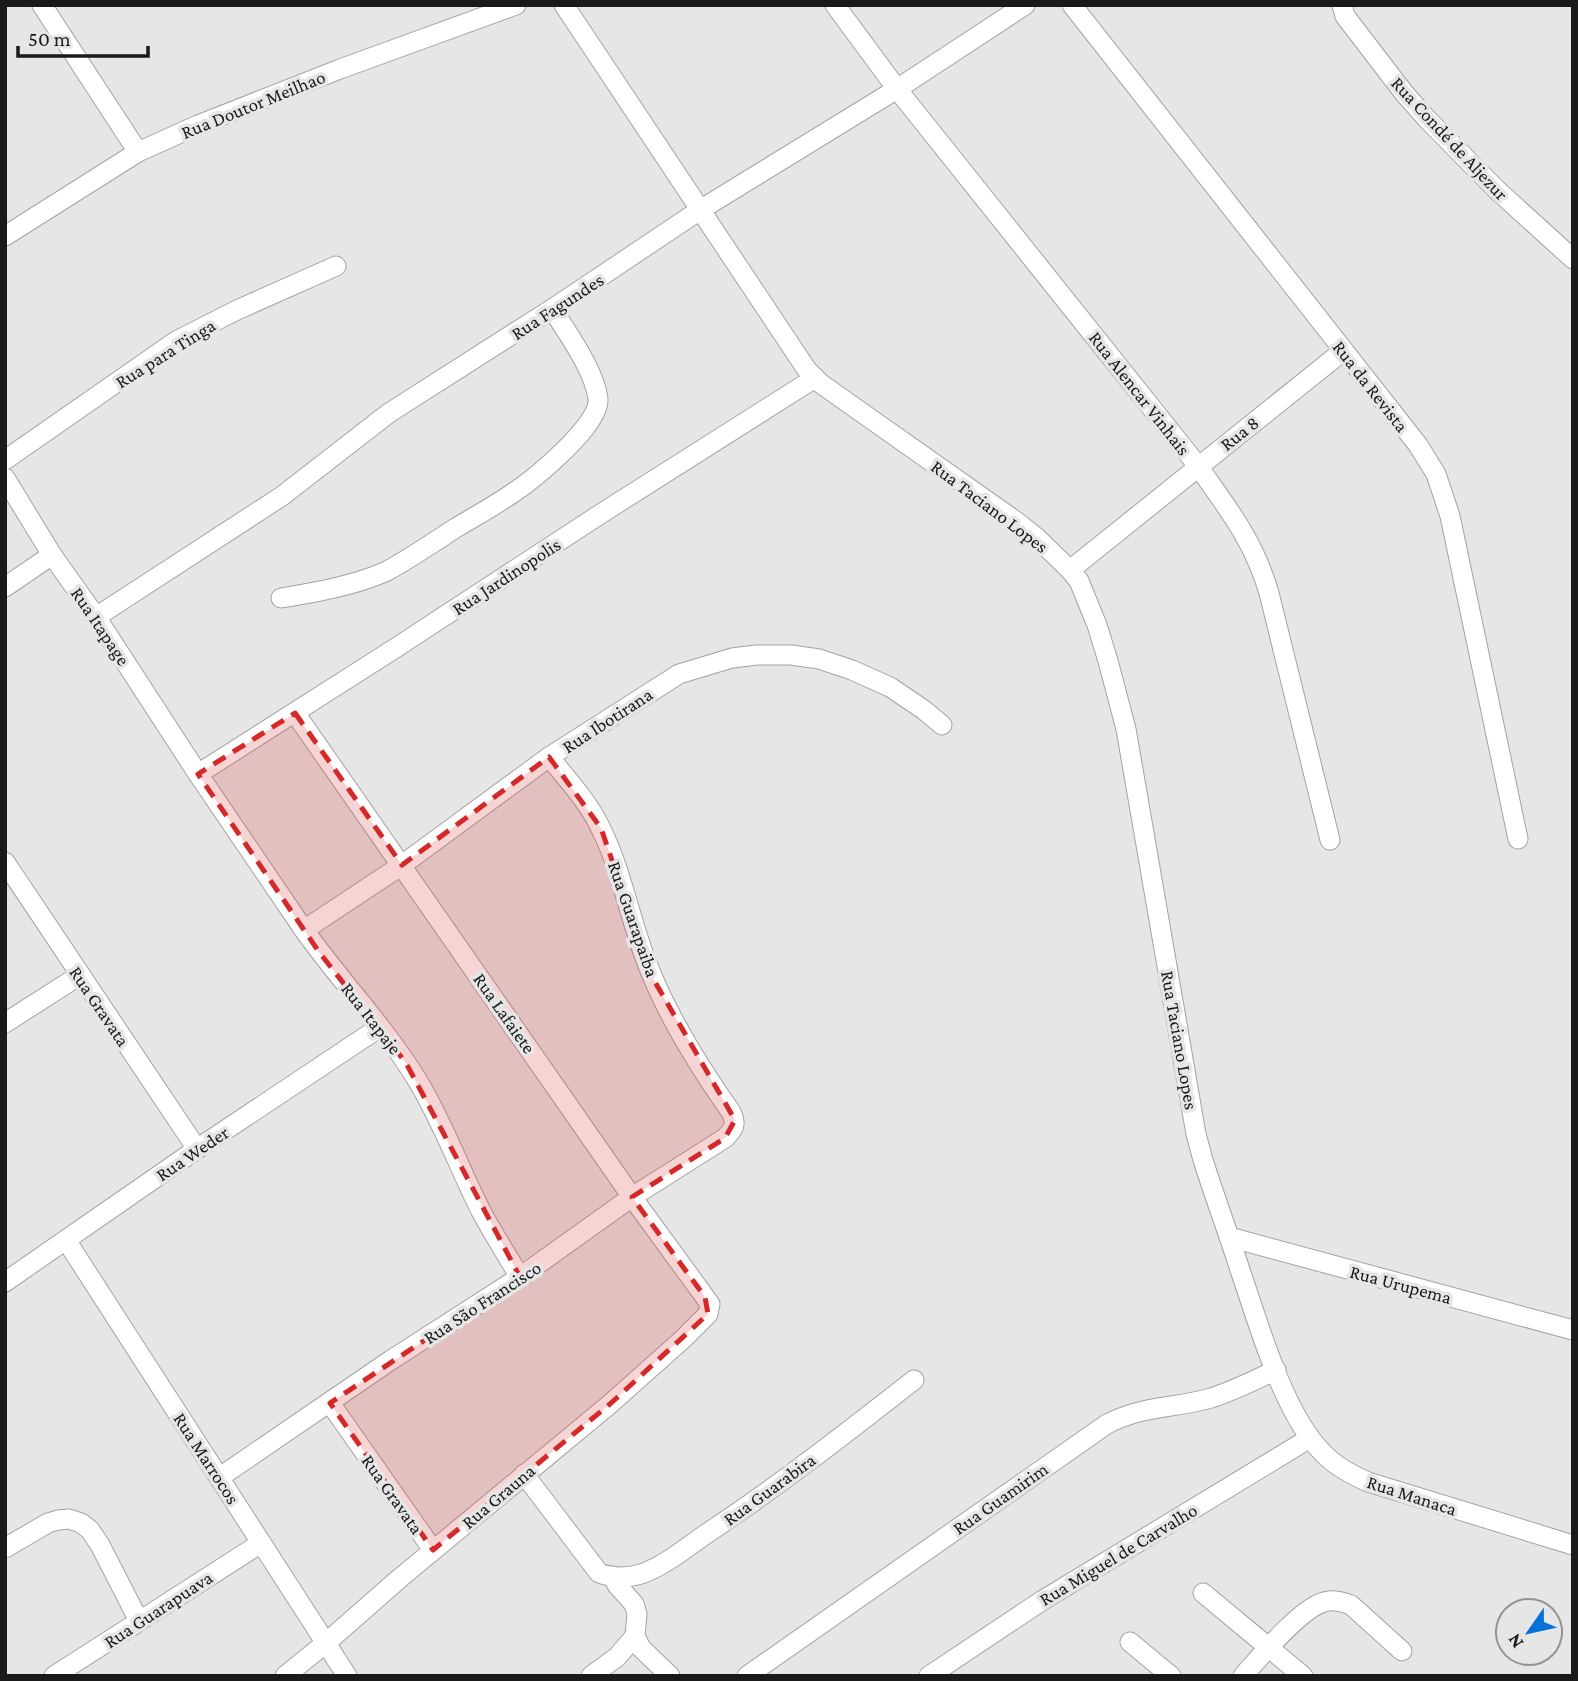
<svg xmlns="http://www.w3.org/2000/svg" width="1578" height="1681" font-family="'Crimson Pro',serif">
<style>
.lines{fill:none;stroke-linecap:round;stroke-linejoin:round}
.minor-casing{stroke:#a3a3a4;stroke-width:21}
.minor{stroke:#fff;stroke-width:19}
.marked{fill:#d62828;fill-opacity:0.2;stroke:#d62828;stroke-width:5;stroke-dasharray:14 9;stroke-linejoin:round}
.labels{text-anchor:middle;stroke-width:7;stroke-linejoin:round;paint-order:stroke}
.street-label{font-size:19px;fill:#1a1a1a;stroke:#e6e6e7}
</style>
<rect width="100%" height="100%" fill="#e6e6e7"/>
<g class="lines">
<g class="minor-casing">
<g id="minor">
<path d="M 42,5 L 138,152"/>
<path d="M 564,5 L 807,370 L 820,383 L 851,405 L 1017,522 L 1037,538 L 1070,570 L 1079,581 L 1097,625 L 1108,661 L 1126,729 L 1196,1134 L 1203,1160 C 1215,1198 1229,1235 1241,1273 C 1259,1325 1284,1415 1323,1453 C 1335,1466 1352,1475 1368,1482 L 1573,1545"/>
<path d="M 835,5 L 897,89 L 1198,466 C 1228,509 1254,541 1269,593 L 1330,840"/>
<path d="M 1072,5 L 1418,445 L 1436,474 L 1450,516 L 1518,839"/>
<path d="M 1342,5 L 1345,16 L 1404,93 L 1427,119 L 1497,190 L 1573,259"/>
<path d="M 5,236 L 138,152 L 198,125 L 340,69 L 516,5"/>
<path d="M 5,460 L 176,341 L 237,310 L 336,266"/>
<path d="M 5,478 L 52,555 L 96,617 L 198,774 L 304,930 C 341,982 386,1028 419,1083 C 444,1125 460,1170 482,1213 C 494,1235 507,1256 520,1277"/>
<path d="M 1070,570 L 1343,351"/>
<path d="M 5,587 L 52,555"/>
<path d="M 281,598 C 317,592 352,586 385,572 C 409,559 431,544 454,529 C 474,517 494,506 513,493 C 534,479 599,426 598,400 C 596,373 567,332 552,309"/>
<path d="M 96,617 L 282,496 L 389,413 L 552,309 L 700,210 L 897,89 L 1025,5"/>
<path d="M 198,774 L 394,649 L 602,513 L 815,378"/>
<path d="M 5,862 L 197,1149"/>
<path d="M 304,930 L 402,865 L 549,757 L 679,674 L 732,658 L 757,655 L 791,655 L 819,659 L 852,670 L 890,687 L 924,710 L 942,725"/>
<path d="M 5,1023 L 80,975"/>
<path d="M 1229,1237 L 1573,1330"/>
<path d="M 66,1240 L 347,1676"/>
<path d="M 5,1282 L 197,1149 L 380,1027"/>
<path d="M 330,1403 L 433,1550"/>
<path d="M 524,1474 L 599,1573 C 612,1578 627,1578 641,1574 C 665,1566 688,1546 709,1532 C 780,1485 847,1432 914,1380"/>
<path d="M 220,1477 L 391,1360 L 520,1277 L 632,1197 L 725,1138 C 734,1129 737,1124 731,1112 C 700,1068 671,1022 651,973 C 631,927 624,876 602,831 C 590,804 568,780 549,757"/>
<path d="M 5,1548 L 48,1523 L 58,1520 L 69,1519 L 81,1523 L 90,1530 L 100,1545 L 139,1621"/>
<path d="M 613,1576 L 617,1585 L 634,1604 L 637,1614 L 635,1636 L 641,1648 L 670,1676"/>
<path d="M 1203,1593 L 1303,1676"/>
<path d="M 1130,1642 L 1171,1676"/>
<path d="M 54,1676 L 261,1543"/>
<path d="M 285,1676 L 327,1642 L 400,1578 L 610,1404 L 683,1339 L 708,1314 L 710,1304 L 632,1197 L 295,713"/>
<path d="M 591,1676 L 617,1657 L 635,1636"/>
<path d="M 747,1676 L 1107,1424 C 1144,1405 1173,1409 1211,1398 C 1233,1391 1255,1380 1276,1370"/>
<path d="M 929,1676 L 1043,1600 L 1310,1438"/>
<path d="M 1243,1676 C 1260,1657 1301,1608 1324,1602 C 1333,1599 1343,1602 1351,1605 L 1402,1651"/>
</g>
</g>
<use href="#minor" class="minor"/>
</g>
<path class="marked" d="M 295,713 L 402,865 L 549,757 L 601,828 L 651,975 L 735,1120 L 725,1138 L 632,1197 L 705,1297 L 708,1314 L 610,1404 L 433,1550 L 330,1403 L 520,1277 L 406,1063 L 319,952 L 198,774 Z"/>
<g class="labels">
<g class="street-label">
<text transform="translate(253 104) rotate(-22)" y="7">Rua Doutor Meilhao</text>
<text transform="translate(1450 138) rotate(47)" y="7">Rua Condé de Aljezur</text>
<text transform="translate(557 306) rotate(-33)" y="7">Rua Fagundes</text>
<text transform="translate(165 353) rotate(-32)" y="7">Rua para Tinga</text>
<text transform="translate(1371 386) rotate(52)" y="7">Rua da Revista</text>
<text transform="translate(1140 393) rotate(52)" y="7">Rua Alencar Vinhais</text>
<text transform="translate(1239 433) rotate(-38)" y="7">Rua 8</text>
<text transform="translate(990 506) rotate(37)" y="7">Rua Taciano Lopes</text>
<text transform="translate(506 576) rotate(-33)" y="7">Rua Jardinopolis</text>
<text transform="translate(101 626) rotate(56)" y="7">Rua Itapage</text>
<text transform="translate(607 720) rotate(-33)" y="7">Rua Ibotirana</text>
<text transform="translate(634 919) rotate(71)" y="7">Rua Guarapaiba</text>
<text transform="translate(100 1006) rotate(56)" y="7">Rua Gravata</text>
<text transform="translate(505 1013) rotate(55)" y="7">Rua Lafaiete</text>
<text transform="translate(372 1018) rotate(52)" y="7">Rua Itapaje</text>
<text transform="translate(1180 1040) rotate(80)" y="7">Rua Taciano Lopes</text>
<text transform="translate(192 1153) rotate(-34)" y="7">Rua Weder</text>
<text transform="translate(1401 1284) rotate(15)" y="7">Rua Urupema</text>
<text transform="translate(482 1302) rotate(-33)" y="7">Rua São Francisco</text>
<text transform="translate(207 1458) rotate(57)" y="7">Rua Marrocos</text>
<text transform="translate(769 1489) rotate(-36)" y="7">Rua Guarabira</text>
<text transform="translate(393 1494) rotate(55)" y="7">Rua Gravata</text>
<text transform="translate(1412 1495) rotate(18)" y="7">Rua Manaca</text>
<text transform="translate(498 1496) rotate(-40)" y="7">Rua Grauna</text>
<text transform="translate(1000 1498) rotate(-35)" y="7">Rua Guamirim</text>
<text transform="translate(1118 1554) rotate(-31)" y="7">Rua Miguel de Carvalho</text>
<text transform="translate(158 1609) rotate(-33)" y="7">Rua Guarapuava</text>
</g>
</g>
<rect width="1578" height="1681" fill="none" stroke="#1a1a1a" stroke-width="14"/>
<g transform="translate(1529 1632) rotate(236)"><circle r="33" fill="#e6e6e7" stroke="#949495" stroke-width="2"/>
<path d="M0-5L12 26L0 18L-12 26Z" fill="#0671d9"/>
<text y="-10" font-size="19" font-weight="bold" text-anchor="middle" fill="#1a1a1a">N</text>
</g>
<path d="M18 46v10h130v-10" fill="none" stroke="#1a1a1a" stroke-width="3.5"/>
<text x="28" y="46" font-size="21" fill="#1a1a1a" stroke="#e6e6e7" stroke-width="5" paint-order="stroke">50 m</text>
</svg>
